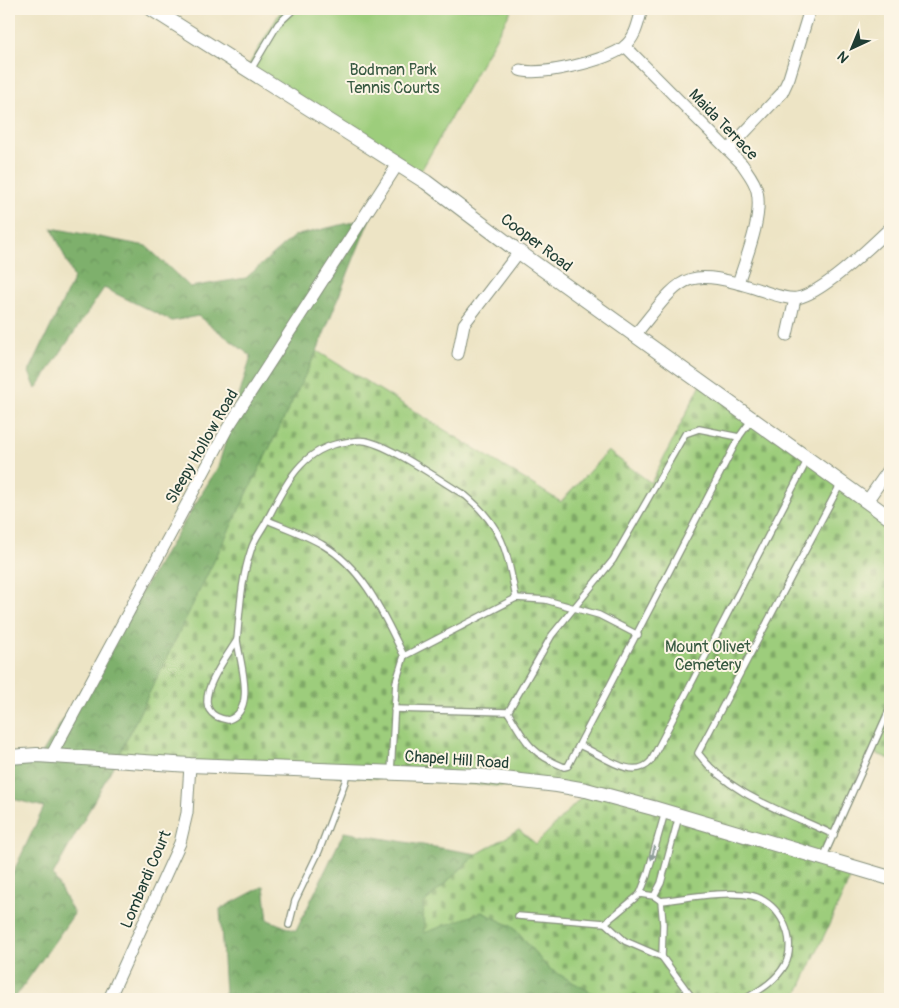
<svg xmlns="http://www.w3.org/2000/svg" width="899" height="1008" font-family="Pangolin,sans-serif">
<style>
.forest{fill:url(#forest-crowns);stroke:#4e7650}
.cemetery{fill:url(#cemetery-stones);stroke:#5e8558}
.park{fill:#9dcd7c;stroke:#5e8558}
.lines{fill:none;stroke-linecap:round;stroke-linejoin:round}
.service-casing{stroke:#86907c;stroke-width:8}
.minor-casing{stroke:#86907c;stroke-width:13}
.tertiary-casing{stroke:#86907c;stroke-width:16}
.service{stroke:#fff;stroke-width:5.5}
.minor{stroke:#fff;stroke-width:11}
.tertiary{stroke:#fff;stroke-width:14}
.oneway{fill:#8f9e9a}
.labels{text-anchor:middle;stroke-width:4;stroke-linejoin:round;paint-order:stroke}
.park-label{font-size:16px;fill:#385a42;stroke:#fcf5e5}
.street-label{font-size:16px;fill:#1f3d34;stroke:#fcf5e5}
</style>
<defs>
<pattern id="forest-crowns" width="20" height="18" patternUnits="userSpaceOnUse" patternTransform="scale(1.25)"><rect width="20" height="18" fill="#7eb06c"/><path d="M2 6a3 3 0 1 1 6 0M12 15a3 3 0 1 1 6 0" fill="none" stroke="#67905a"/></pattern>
<pattern id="cemetery-stones" width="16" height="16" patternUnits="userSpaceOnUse" patternTransform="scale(1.25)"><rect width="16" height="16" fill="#9dcd7c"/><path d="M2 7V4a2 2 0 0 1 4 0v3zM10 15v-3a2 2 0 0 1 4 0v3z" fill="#7fa866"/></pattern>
</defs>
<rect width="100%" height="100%" fill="#fcf5e5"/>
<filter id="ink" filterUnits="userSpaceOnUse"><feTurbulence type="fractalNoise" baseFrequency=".02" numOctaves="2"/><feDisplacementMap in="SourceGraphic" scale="10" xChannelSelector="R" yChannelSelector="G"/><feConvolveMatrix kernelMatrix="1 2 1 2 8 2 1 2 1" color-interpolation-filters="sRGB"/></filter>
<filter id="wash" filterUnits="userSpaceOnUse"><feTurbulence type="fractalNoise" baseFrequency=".0096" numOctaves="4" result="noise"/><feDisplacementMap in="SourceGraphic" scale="20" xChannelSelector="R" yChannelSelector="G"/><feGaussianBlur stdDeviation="1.12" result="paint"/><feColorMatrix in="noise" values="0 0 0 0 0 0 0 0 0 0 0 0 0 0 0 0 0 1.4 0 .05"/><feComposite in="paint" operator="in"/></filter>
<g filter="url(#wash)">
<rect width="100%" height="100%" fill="#ede4c5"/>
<g class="forest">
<path d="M 370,218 L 317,351 L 116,761 L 53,875 L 74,914 L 14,999 L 9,999 L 9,881 L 44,807 L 9,798 L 9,762 L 39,759 L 218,467 L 251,356 L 198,316 L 172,321 L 104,288 L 36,389 L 29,372 L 74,278 L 52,228 L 146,246 L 190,287 L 246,278 L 294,236 Z"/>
<path d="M 344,832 L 477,854 L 423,904 L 482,912 L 513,927 L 548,968 L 603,999 L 216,999 L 225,993 L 220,909 L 264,886 L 268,920 L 296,931 Z"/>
</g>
<path class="cemetery" d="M 317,351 L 561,502 L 608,451 L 651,483 L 701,384 L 890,520 L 890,759 L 870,751 L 822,857 L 855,868 L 795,999 L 603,999 L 548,968 L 513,927 L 482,912 L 424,933 L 423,904 L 477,854 L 519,830 L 536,844 L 587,792 L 116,761 Z"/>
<path class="park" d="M 282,9 L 512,9 L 417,178 L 247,68 Z"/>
</g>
<g filter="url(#ink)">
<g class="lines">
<g class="service-casing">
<g id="service">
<path d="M 250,71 L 278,24 L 294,9"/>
<path d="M 267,520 C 286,528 306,535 323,545 C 365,570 383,614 404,656 L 396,682 L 391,772"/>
<path d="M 237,640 C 240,610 241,579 251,550 C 254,539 262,530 267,520 C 284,488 298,454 336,444 C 346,442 357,439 366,441 C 393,447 441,481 466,496 C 504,528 507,552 516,598"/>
<path d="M 237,640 C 240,663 257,711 228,720 C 182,713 224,661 237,640 Z"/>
<path d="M 404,656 L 516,598 L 546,600 L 599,615 L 638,635"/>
<path d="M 394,709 L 508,712 C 526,742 530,753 564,767 L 568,766 L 739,437 L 752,419"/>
<path d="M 508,712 L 552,635 L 613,560 L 685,434 L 699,429 L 739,437"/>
<path d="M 581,746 C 601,754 633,782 651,761 L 808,459"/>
<path d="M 834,835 C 787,812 730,796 698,753 L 841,483"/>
<path d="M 823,858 L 890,708"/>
<path d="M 640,894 L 654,896 L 661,901 C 687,898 728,890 753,896 C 780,903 798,939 785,965 C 776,981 760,990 745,999"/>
<path d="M 654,896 L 661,883 L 679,816"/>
<path d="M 661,901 L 663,924 L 662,957"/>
<path d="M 518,916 L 605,923 L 625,941 L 662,957 L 693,999"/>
<path d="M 605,923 L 640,894 L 647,876 L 665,812"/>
<path d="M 289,925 L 295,901 L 319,851 L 345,782 L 347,771"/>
</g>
</g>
<g class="minor-casing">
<g id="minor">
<path d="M 625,46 L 742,164 C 748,173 755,181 757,191 C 763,217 746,258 738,283"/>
<path d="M 520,70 C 540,77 608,60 624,47 C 636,37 638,23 642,9"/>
<path d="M 728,150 L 782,93 L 789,78 L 810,9"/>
<path d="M 635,335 C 683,276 682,265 760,290 C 770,293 787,300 797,298 C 823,293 870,247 890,228"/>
<path d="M 787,335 L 795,299"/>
<path d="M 458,354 L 464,324 L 519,252"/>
<path d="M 867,501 L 890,468"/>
<path d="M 51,756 L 227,429 L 398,164"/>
<path d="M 109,999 L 180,843 L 187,813 L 190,765"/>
</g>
</g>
<g class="tertiary-casing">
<g id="tertiary">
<path d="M 152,9 L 426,182 L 519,252 L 890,518"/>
<path d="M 9,757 L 37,755 L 190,765 L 477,776 L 557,785 L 586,790 L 653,808 L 890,878"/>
</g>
</g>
<use href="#service" class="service"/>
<use href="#minor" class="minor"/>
<use href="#tertiary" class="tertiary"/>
</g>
<defs><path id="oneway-solid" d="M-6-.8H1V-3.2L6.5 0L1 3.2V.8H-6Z" transform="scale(1.25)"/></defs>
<use class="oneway" href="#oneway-solid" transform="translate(653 853) rotate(105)"/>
</g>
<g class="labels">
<g class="park-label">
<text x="393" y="75">Bodman Park<tspan x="393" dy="18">Tennis Courts</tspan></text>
<text x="708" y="652">Mount Olivet<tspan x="708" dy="18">Cemetery</tspan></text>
</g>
<g class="street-label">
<text transform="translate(724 124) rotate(46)" y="6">Maida Terrace</text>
<text transform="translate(537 242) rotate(37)" y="6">Cooper Road</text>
<text transform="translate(201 446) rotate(-60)" y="6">Sleepy Hollow Road</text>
<text transform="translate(457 759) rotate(4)" y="6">Chapel Hill Road</text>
<text transform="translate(145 879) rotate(-67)" y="6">Lombardi Court</text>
</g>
</g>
<rect width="899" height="1008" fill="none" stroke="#fcf5e5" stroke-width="30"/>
<g transform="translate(852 48) rotate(224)" stroke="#fcf5e5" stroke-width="4" paint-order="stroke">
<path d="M0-4L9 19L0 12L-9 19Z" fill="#1f3d34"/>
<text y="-8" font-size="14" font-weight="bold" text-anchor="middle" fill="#1f3d34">N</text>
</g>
</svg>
